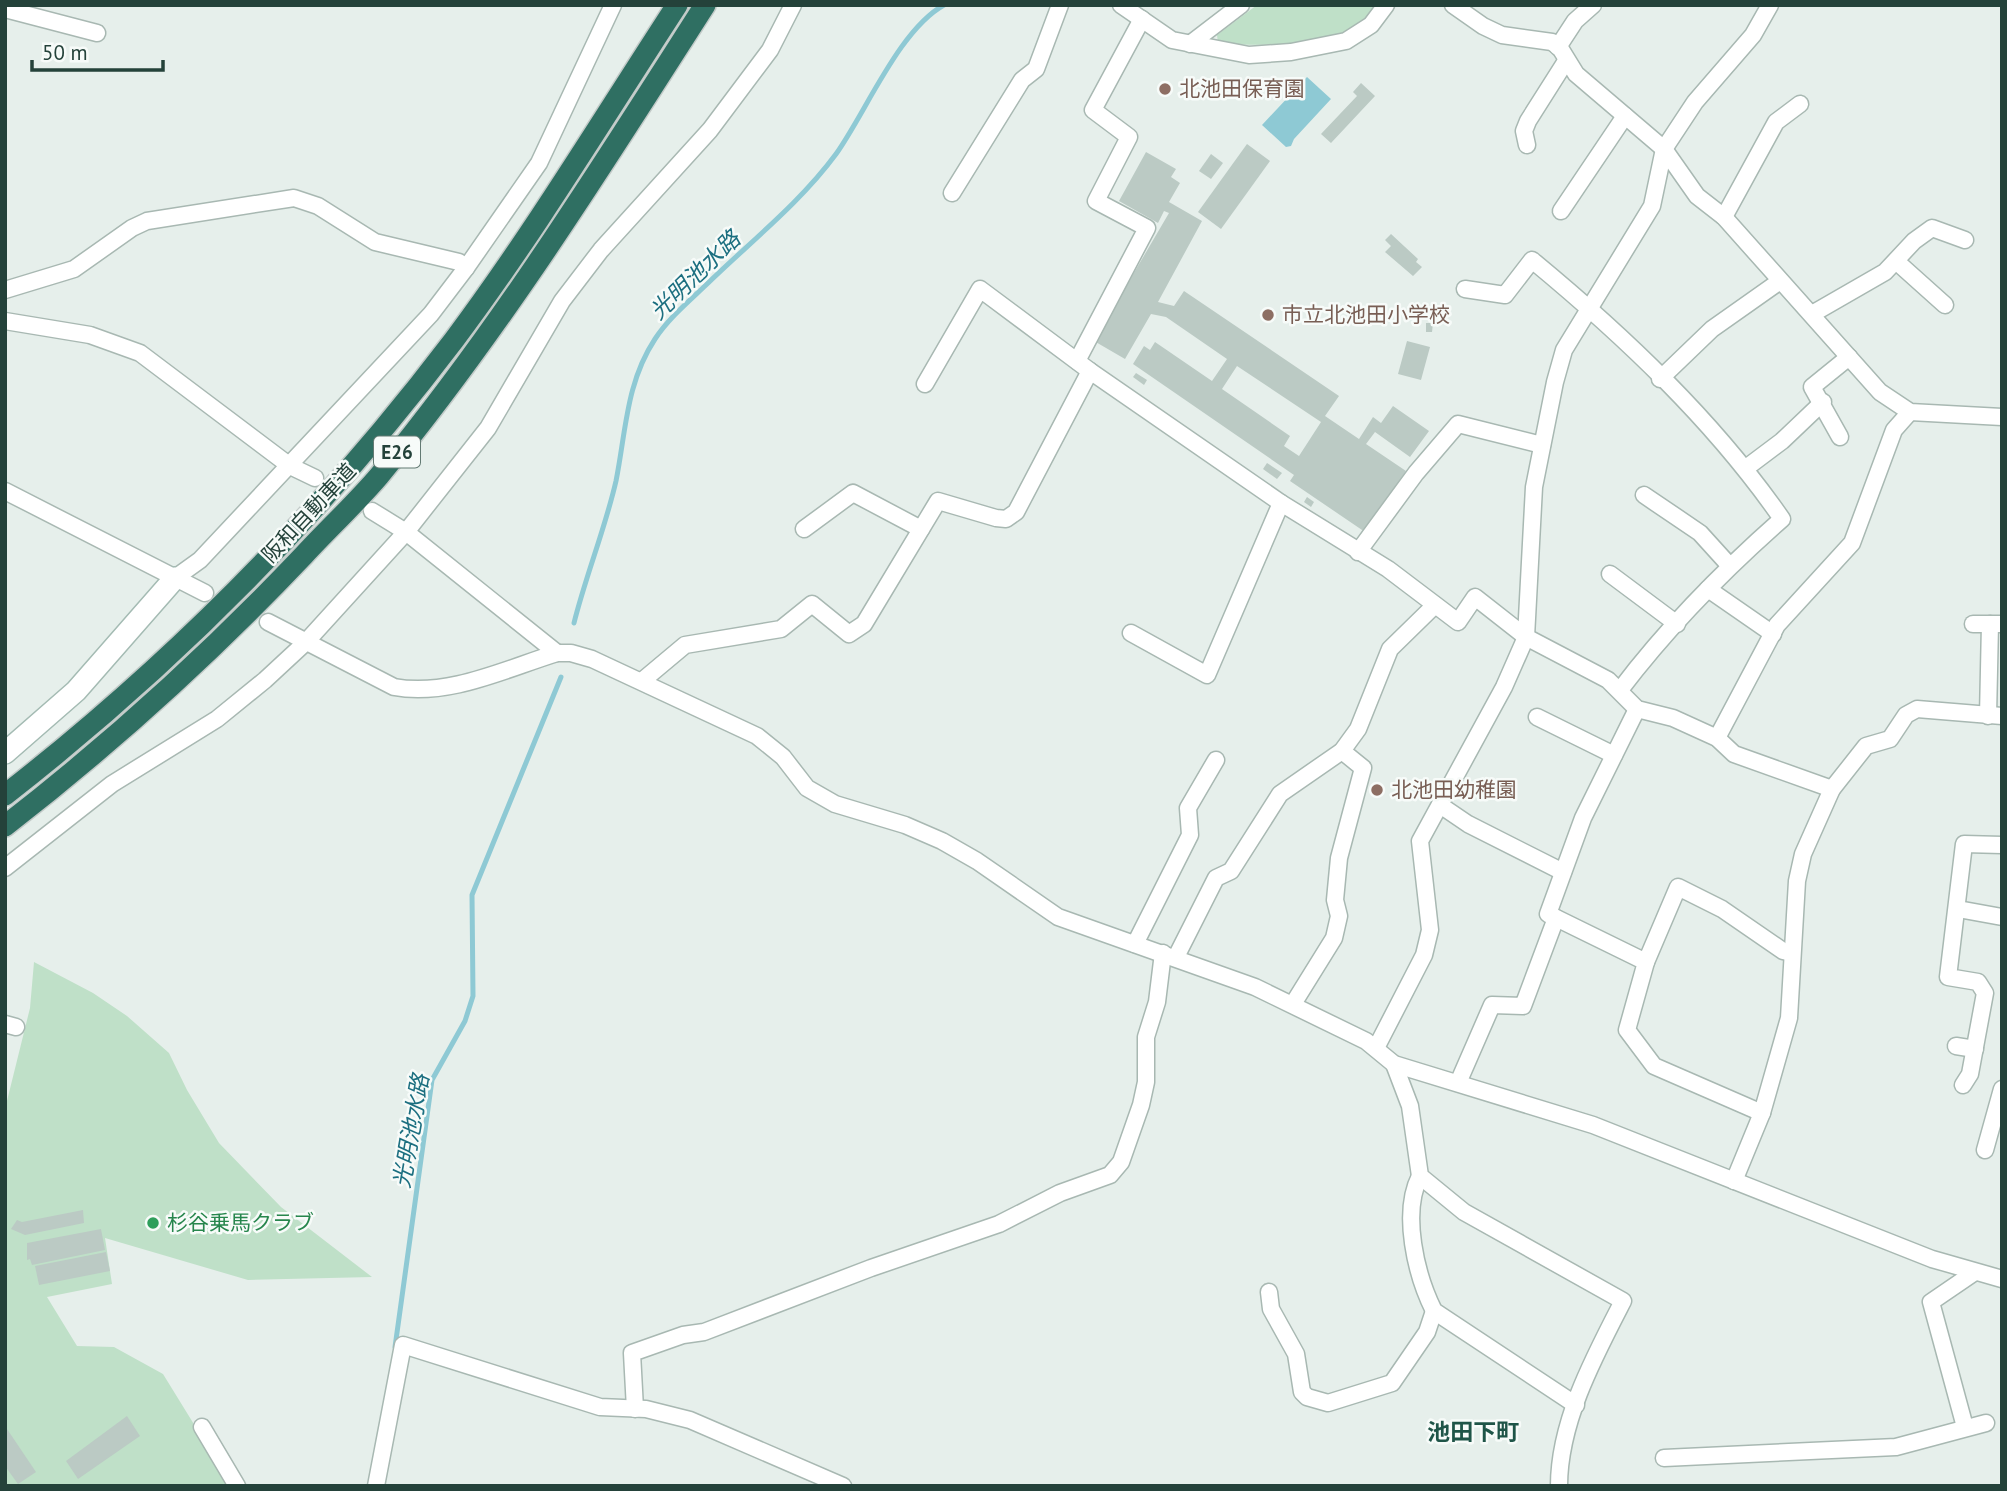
<svg xmlns="http://www.w3.org/2000/svg" width="2007" height="1491" font-family="'PT Sans','Noto Sans JP',sans-serif">
<style>
.green{fill:#bfe0c8}
.water{fill:#8ec9d4}
.lines{fill:none;stroke-linecap:round;stroke-linejoin:round}
.stream{stroke:#8ec9d4;stroke-width:5}
.building{fill:#bbcac4;fill-rule:evenodd}
.street-casing{stroke:#a8b8b2;stroke-width:19}
.secondary-casing{stroke:#a4bbb3;stroke-width:24}
.highway-casing{stroke:#c2cac8;stroke-width:24}
.street{stroke:#fff;stroke-width:16}
.secondary{stroke:#fff;stroke-width:21}
.highway{stroke:#2f6f62;stroke-width:21}
.education-dot{fill:#8d6e63;stroke:#f7fbf9;stroke-width:2.5}
.leisure-dot{fill:#2e9e5b;stroke:#f7fbf9;stroke-width:2.5}
.labels{text-anchor:middle;stroke-width:5;stroke-linejoin:round;paint-order:stroke}
.shield{fill:#f7fbf9;stroke:#637a73;stroke-width:2}
.shield-label{font-size:19px;font-weight:bold;fill:#24423a}
.education-label{font-size:21px;fill:#785e54;stroke:#f7fbf9;text-anchor:start}
.street-label{font-size:21px;fill:#24423a;stroke:#f7fbf9}
.leisure-label{font-size:21px;fill:#27864d;stroke:#f7fbf9;text-anchor:start}
.water-label{font-size:23px;font-style:italic;fill:#1c6f80;stroke:#f7fbf9}
.neighbourhood-label{font-size:23px;font-weight:bold;fill:#1f5548;stroke:#f7fbf9}
</style>
<rect width="100%" height="100%" fill="#e6efeb"/>
<g class="green">
<path d="M 1257,5 L 1378,5 C 1367,18 1356,32 1340,37 C 1311,46 1248,46 1218,43 L 1217,35 Z"/>
<path d="M 34,962 L 93,993 L 127,1016 L 169,1053 L 187,1090 L 219,1143 L 281,1207 L 372,1277 L 248,1280 L 105,1238 L 112,1284 L 47,1297 L 77,1346 L 114,1347 L 163,1374 L 232,1486 L 5,1486 L 5,1109 L 30,1008 Z"/>
</g>
<path class="water" d="M 1307,77 L 1331,99 L 1294,139 L 1291,146 L 1286,147 L 1262,125 Z"/>
<g class="lines">
<g class="stream">
<path d="M 574,623 C 586,575 605,529 616,481 C 626,431 626,383 655,339 C 668,319 688,302 706,285 C 749,243 800,203 836,154 C 866,112 899,30 944,5"/>
<path d="M 395,1347 L 432,1080 L 465,1021 L 473,996 L 472,895 L 561,677"/>
</g>
</g>
<g class="building">
<path d="M 1361,83 L 1375,96 L 1331,143 L 1321,134 L 1357,96 L 1353,92 Z"/>
<path d="M 1247,144 L 1270,161 L 1221,229 L 1198,212 Z"/>
<path d="M 1146,152 L 1176,169 L 1171,177 L 1180,183 L 1169,202 L 1202,221 L 1158,302 L 1174,306 L 1184,291 L 1339,396 L 1325,416 L 1359,439 L 1373,417 L 1381,423 L 1393,406 L 1429,431 L 1410,457 L 1375,432 L 1366,444 L 1406,471 L 1365,532 L 1290,481 L 1294,475 L 1133,364 L 1144,346 L 1150,350 L 1155,342 L 1212,381 L 1227,359 L 1166,317 L 1151,314 L 1125,359 L 1094,341 L 1169,213 L 1164,211 L 1158,223 L 1119,201 ZM 1237,366 L 1321,422 L 1299,456 L 1284,446 L 1290,436 L 1222,389 Z"/>
<path d="M 1211,154 L 1223,163 L 1211,179 L 1199,171 Z"/>
<path d="M 1391,234 L 1418,259 L 1416,262 L 1422,267 L 1413,276 L 1385,252 L 1391,246 L 1385,240 Z"/>
<path d="M 1426,323 L 1433,323 L 1432,332 L 1426,332 Z"/>
<path d="M 1407,341 L 1430,347 L 1421,380 L 1398,374 Z"/>
<path d="M 1136,373 L 1147,380 L 1144,385 L 1133,377 Z"/>
<path d="M 1267,463 L 1282,473 L 1277,479 L 1263,469 Z"/>
<path d="M 1307,497 L 1314,502 L 1311,507 L 1304,502 Z"/>
<path d="M 83,1210 L 84,1223 L 25,1235 L 11,1229 L 17,1220 L 22,1222 Z"/>
<path d="M 101,1229 L 105,1250 L 32,1265 L 30,1259 L 27,1260 L 27,1243 Z"/>
<path d="M 106,1252 L 110,1271 L 39,1285 L 35,1266 Z"/>
<path d="M 127,1416 L 140,1436 L 78,1479 L 66,1461 Z"/>
<path d="M 5,1426 L 36,1472 L 18,1484 L 5,1466 Z"/>
</g>
<g class="lines">
<g class="street-casing">
<g id="street">
<path d="M 1121,5 L 1172,40 L 1249,55 L 1291,52 L 1346,41 L 1371,25 L 1386,5"/>
<path d="M 1453,5 L 1483,26 L 1502,35 L 1552,42 L 1560,48 L 1576,74 L 1664,149 L 1697,196 L 1724,217 L 1880,392 L 1910,412 L 2002,417"/>
<path d="M 5,9 L 97,33"/>
<path d="M 1190,44 L 1241,5"/>
<path d="M 1558,47 L 1575,21 L 1593,5"/>
<path d="M 1527,145 L 1524,131 L 1528,121 L 1566,61"/>
<path d="M 952,193 L 1022,80 L 1036,69 L 1060,5"/>
<path d="M 1561,211 L 1625,116"/>
<path d="M 1724,217 L 1776,122 L 1800,104"/>
<path d="M 1897,262 L 1945,305"/>
<path d="M 1465,289 L 1505,295 L 1532,260 C 1624,336 1714,421 1782,519 C 1723,571 1667,628 1620,690"/>
<path d="M 5,290 L 74,269 L 132,228 L 147,221 L 294,198 L 318,206 L 375,242 L 459,262 L 466,268"/>
<path d="M 1812,314 L 1885,272 L 1914,241 L 1932,228 L 1965,240"/>
<path d="M 5,321 L 90,335 L 140,353 L 290,466 L 315,478"/>
<path d="M 1077,361 L 1147,228 L 1096,201 L 1129,137 L 1093,110 L 1142,19"/>
<path d="M 1660,379 L 1712,329 L 1780,281"/>
<path d="M 925,384 L 980,289 L 1090,371 L 1281,503 L 1388,569 L 1458,622 L 1475,597 L 1526,637 L 1608,680 L 1637,709 L 1673,718 L 1717,738 L 1734,754 L 1832,789"/>
<path d="M 1840,437 L 1812,387 L 1849,357"/>
<path d="M 1746,468 L 1782,441 L 1823,402"/>
<path d="M 5,491 L 205,593"/>
<path d="M 1644,495 L 1700,533 L 1729,565"/>
<path d="M 372,511 L 406,532 L 557,653"/>
<path d="M 804,529 L 853,493 L 921,529"/>
<path d="M 1358,552 L 1416,473 L 1458,424 L 1542,445"/>
<path d="M 1610,574 L 1677,624"/>
<path d="M 175,578 L 200,560 L 431,314 L 466,268 L 539,163 L 613,5"/>
<path d="M 1708,589 L 1773,634"/>
<path d="M 268,622 L 394,687 C 449,697 505,669 557,653 L 571,653 L 592,659 L 757,736 L 783,757 L 807,788 L 835,804 L 905,825 L 942,841 L 977,861 L 1058,917 L 1255,987 L 1366,1041 L 1394,1064 L 1593,1125 L 1932,1259 L 2002,1279"/>
<path d="M 1973,624 L 2002,624"/>
<path d="M 1131,633 L 1207,675 L 1281,503"/>
<path d="M 642,681 L 685,645 L 781,629 L 812,604 L 849,634 L 864,624 L 938,501 L 996,518 L 1006,519 L 1016,512 L 1090,371"/>
<path d="M 1637,709 L 1583,818 L 1548,914 L 1646,962 L 1627,1030 L 1654,1066 L 1762,1113"/>
<path d="M 1988,716 L 1990,624"/>
<path d="M 1537,717 L 1614,755"/>
<path d="M 1717,738 L 1777,625 L 1852,543 L 1894,430 L 1910,412"/>
<path d="M 1440,805 L 1468,824 L 1563,872"/>
<path d="M 5,868 L 112,784 L 217,719 L 265,680 L 306,642 L 406,532 L 488,428 L 562,301 L 601,250 L 710,130 L 770,50 L 793,5"/>
<path d="M 1958,909 L 2002,917"/>
<path d="M 1135,944 L 1190,835 L 1188,808 L 1216,760"/>
<path d="M 1176,957 L 1216,878 L 1231,871 L 1280,794 L 1342,751 L 1358,729 L 1390,649 L 1435,605"/>
<path d="M 1646,962 L 1678,887 L 1722,909 L 1783,951 L 1792,953"/>
<path d="M 1293,1004 L 1334,938 L 1339,916 L 1335,900 L 1339,858 L 1363,768 L 1342,751"/>
<path d="M 5,1024 L 16,1027"/>
<path d="M 1956,1046 L 1975,1049"/>
<path d="M 1376,1048 L 1424,955 L 1430,930 L 1420,841 L 1504,687 L 1526,637 L 1534,487 L 1555,382 L 1564,350 L 1652,206 L 1664,149 L 1695,102 L 1753,35 L 1770,5"/>
<path d="M 1394,1064 L 1410,1106 L 1420,1176 L 1464,1212 L 1623,1301 C 1594,1357 1559,1422 1559,1486"/>
<path d="M 1458,1083 L 1492,1005 L 1523,1006 L 1556,918"/>
<path d="M 1963,1085 L 1970,1074 L 1985,993 L 1978,982 L 1948,977 L 1964,844 L 2002,845"/>
<path d="M 1985,1150 L 2002,1089"/>
<path d="M 1420,1176 C 1401,1213 1416,1275 1434,1311 L 1576,1405"/>
<path d="M 1734,1181 L 1762,1113 L 1789,1018 L 1797,881 L 1803,854 L 1832,789 L 1866,746 L 1890,739 L 1906,715 L 1917,709 L 2002,716"/>
<path d="M 1269,1292 L 1271,1309 L 1296,1354 L 1302,1392 L 1307,1397 L 1328,1403 L 1392,1383 L 1427,1332 L 1434,1311"/>
<path d="M 635,1409 L 632,1353 L 683,1335 L 704,1332 L 871,1268 L 999,1224 L 1060,1193 L 1110,1175 L 1121,1162 L 1141,1105 L 1146,1082 L 1146,1037 L 1157,1002 L 1163,953"/>
<path d="M 202,1427 L 237,1486"/>
<path d="M 1965,1427 L 1931,1302 L 1975,1272"/>
<path d="M 1664,1458 L 1896,1447 L 1986,1423"/>
<path d="M 376,1486 L 403,1345 L 600,1407 L 646,1409 L 690,1420 L 843,1486"/>
</g>
</g>
<g class="secondary-casing">
<path id="secondary" d="M 5,753 L 76,691 L 175,578"/>
</g>
<g class="highway-casing">
<g id="highway">
<path d="M 5,795 C 173,664 325,510 454,340 C 534,233 604,117 677,5"/>
<path d="M 5,826 C 112,743 211,653 304,555 C 328,529 356,503 379,476 C 501,328 602,166 705,5"/>
</g>
</g>
<use href="#street" class="street"/>
<use href="#secondary" class="secondary"/>
<use href="#highway" class="highway"/>
</g>
<g class="education-dot">
<circle cx="1165" cy="89" r="7"/>
<circle cx="1268" cy="315" r="7"/>
<circle cx="1377" cy="790" r="7"/>
</g>
<circle class="leisure-dot" cx="153" cy="1223" r="7"/>
<g class="labels">
<rect class="shield" x="374" y="436.5" width="46" height="31" rx="5"/>
<g class="shield-label">
<text x="397" y="459">E26</text>
</g>
<g class="education-label">
<text x="1179" y="96">北池田保育園</text>
<text x="1282" y="322">市立北池田小学校</text>
<text x="1391" y="797">北池田幼稚園</text>
</g>
<g class="street-label">
<text transform="translate(309 513) rotate(-47)" y="7">阪和自動車道</text>
</g>
<g class="leisure-label">
<text x="167" y="1230">杉谷乗馬クラブ</text>
</g>
<g class="water-label">
<text transform="translate(695 275) rotate(-44)" y="8">光明池水路</text>
<text transform="translate(411 1131) rotate(-80)" y="8">光明池水路</text>
</g>
<g class="neighbourhood-label">
<text x="1473" y="1440">池田下町</text>
</g>
</g>
<rect width="2007" height="1491" fill="none" stroke="#24423a" stroke-width="14"/>
<path d="M32 60v10h131v-10" fill="none" stroke="#24423a" stroke-width="3.5"/>
<text x="42" y="60" font-size="21" fill="#24423a" stroke="#f7fbf9" stroke-width="5" paint-order="stroke">50 m</text>
</svg>
